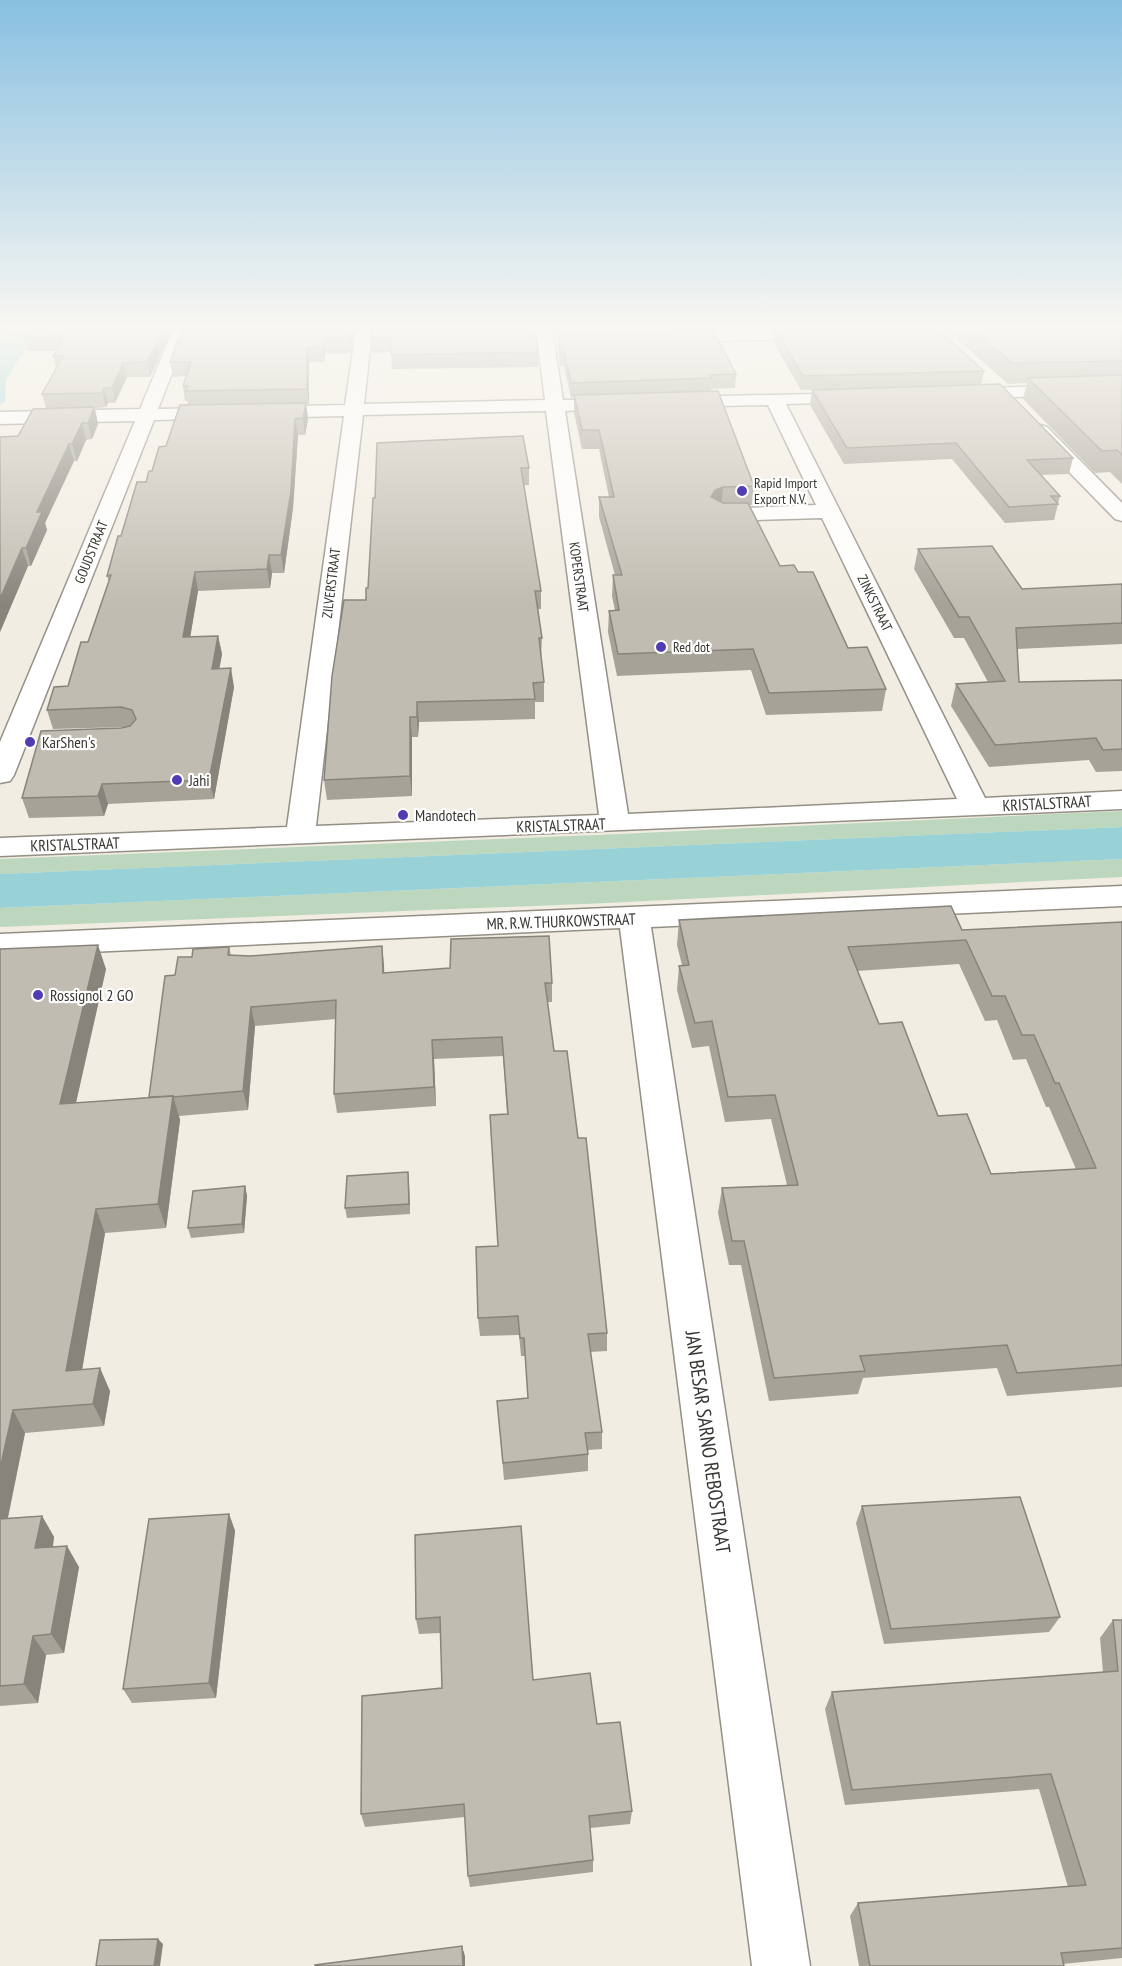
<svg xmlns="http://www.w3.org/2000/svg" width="1122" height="1966" font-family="'PT Sans Narrow',sans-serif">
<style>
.green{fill:#bdd7be}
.water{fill:#98d2d7}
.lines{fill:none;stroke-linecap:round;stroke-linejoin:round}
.minor-casing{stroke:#948f85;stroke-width:3}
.minor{fill:#fff;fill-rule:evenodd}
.wall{fill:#a6a298;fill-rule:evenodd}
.shaded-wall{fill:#87847c}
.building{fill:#c1bcb1;stroke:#87847c;stroke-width:1.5;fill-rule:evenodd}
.poi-dot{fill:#523cb4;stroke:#fff;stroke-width:2}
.labels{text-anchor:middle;stroke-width:4.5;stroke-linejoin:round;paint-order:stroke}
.far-poi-label{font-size:14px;fill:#383632;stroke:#fff;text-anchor:start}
.far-street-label{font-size:14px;fill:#383632;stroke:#fff}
.poi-label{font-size:16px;fill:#383632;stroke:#fff;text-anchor:start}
.street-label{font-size:16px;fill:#383632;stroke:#fff}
.near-street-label{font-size:20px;fill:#383632;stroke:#fff}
</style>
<rect width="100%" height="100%" fill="#f2ede2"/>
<g class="green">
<path d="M 1122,811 L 1122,827 L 0,874 L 0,859 L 597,835 Z"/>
<path d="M 1122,859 L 1122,877 L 608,903 L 0,927 L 0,908 Z"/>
</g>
<g class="water">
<path d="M 8,330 L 37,330 L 6,380 L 5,402 L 0,404 L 0,342 Z"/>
<path d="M 1122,827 L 1122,859 L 0,908 L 0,874 Z"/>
</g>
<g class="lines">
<g class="minor-casing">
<g id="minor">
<path d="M 173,330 L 189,330 L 158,409 L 345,405 L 356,330 L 372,330 L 364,404 L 545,400 L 536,330 L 552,330 L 563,400 L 625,400 L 628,404 L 625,408 L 619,409 L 565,411 L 628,814 L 957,799 L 822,518 L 722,521 L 715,519 L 711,515 L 715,511 L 722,509 L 816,505 L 768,405 L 677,407 L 671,406 L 668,402 L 671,398 L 677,397 L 862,393 L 865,397 L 862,401 L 856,402 L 786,404 L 985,798 L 1122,791 L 1122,809 L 0,856 L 0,838 L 287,827 L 344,416 L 154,420 L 14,775 L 10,781 L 0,783 L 0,742 L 135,421 L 0,424 L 0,412 L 140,409 ZM 546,411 L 599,815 L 316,826 L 363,415 Z"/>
<path d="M 755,330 L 822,330 L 825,334 L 817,339 L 670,342 L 662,337 L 670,332 Z"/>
<path d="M 1122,383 L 1122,393 L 965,399 L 959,398 L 956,394 L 959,390 L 965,389 Z"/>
<path d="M 1040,425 L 1047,427 L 1122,503 L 1122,521 L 1115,519 L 1033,435 L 1030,431 L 1033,427 Z"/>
<path d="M 1122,886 L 1122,906 L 651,927 L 810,1966 L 752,1966 L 620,928 L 0,956 L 0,934 Z"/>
</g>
</g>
<use href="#minor" class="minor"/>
</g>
<g class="wall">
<path d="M 172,330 L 150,377 L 127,377 L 115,403 L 108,403 L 106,407 L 95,408 L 98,424 L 92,439 L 86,440 L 77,461 L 74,461 L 45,523 L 47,530 L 31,566 L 28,566 L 0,632 L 18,436 L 46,408 L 42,394 L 56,369 L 53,356 L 56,351 L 28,351 L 24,337 Z"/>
<path d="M 355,330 L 350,353 L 325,354 L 324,362 L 309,362 L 309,404 L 306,404 L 308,419 L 305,435 L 298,435 L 293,508 L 284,573 L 272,573 L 270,588 L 198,591 L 190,637 L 218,636 L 222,654 L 219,668 L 234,687 L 214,799 L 108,804 L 104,816 L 29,818 L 22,798 L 121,728 L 125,727 L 53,729 L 47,710 L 68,686 L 88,642 L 109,582 L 107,576 L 121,536 L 146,482 L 188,405 L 188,401 L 185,401 L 183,386 L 186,376 L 173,377 L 170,362 Z"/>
<path d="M 371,330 L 538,352 L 538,367 L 392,369 L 391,352 L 372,353 L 371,338 Z"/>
<path d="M 553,330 L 650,330 L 555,333 Z"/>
<path d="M 774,330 L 939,330 L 984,371 L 981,385 L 801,390 L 773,342 Z"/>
<path d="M 947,330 L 1122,330 L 1122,484 L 1110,472 L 1095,473 L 1023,399 L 1027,383 L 1008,384 Z"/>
<path d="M 558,333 L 736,374 L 735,388 L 711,389 L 711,391 L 754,486 L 752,505 L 749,505 L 780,566 L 798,572 L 848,648 L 886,689 L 882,711 L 766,715 L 751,670 L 617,676 L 608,632 L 609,611 L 615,610 L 612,596 L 613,575 L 615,575 L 599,517 L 599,497 L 609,497 L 599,449 L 582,449 L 574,413 L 574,397 L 571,398 L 564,366 L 560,366 L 558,347 Z"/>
<path d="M 812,390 L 1073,458 L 1069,474 L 1041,475 L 1060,496 L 1054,520 L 1005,523 L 952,459 L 844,464 L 810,405 Z"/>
<path d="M 377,443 L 529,468 L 529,485 L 524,485 L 541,591 L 541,609 L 538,609 L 542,638 L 541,657 L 544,682 L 544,702 L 535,702 L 535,719 L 419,722 L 418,737 L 412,737 L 412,796 L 327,800 L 324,780 L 368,588 L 375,498 Z"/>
<path d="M 918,549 L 1022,589 L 1122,584 L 1122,644 L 1017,649 L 1019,682 L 1122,680 L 1122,771 L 1096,772 L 1089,760 L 989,767 L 951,706 L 956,684 L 988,682 L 964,638 L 954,638 L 914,569 Z"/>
<path d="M 679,920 L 962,930 L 1122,922 L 1122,1387 L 1007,1396 L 997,1368 L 863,1378 L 858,1394 L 769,1401 L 741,1265 L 729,1265 L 718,1213 L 722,1188 L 787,1185 L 771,1119 L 725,1122 L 709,1046 L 692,1048 L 677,990 L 679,966 L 682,965 L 677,945 ZM 959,964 L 985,1021 L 997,1020 L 1013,1060 L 1026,1059 L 1046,1107 L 1049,1107 L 1076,1169 L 991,1174 L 938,1116 L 879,1024 L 857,971 Z"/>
<path d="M 229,947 L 231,955 L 384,965 L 384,973 L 552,983 L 552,1002 L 547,1002 L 554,1051 L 578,1138 L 607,1333 L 607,1351 L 590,1352 L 602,1432 L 602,1449 L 588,1450 L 588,1471 L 504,1480 L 497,1401 L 528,1398 L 525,1356 L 521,1356 L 519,1335 L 480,1336 L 478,1318 L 498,1246 L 507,1114 L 503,1056 L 434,1059 L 436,1106 L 337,1113 L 334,1094 L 336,1019 L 255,1026 L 248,1110 L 179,1116 L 180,1120 L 166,1228 L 105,1233 L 82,1370 L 110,1391 L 104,1426 L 25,1433 L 8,1518 L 42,1516 L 54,1537 L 53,1547 L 79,1567 L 64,1653 L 46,1655 L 38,1703 L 0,1706 L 0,949 L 106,969 L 76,1103 L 149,1097 L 175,975 L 192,957 Z"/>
<path d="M 408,1172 L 410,1214 L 347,1218 L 345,1208 Z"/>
<path d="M 245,1186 L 247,1196 L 244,1233 L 191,1238 L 188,1228 Z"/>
<path d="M 862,1506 L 1060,1617 L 1049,1632 L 884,1644 L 856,1523 Z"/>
<path d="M 229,1514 L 235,1531 L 216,1698 L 132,1703 L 123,1689 Z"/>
<path d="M 415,1535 L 533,1680 L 597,1724 L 632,1811 L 630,1824 L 590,1828 L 593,1860 L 593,1872 L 470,1887 L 468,1876 L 465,1817 L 365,1827 L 361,1814 L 442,1688 L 441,1633 L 419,1634 L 416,1619 Z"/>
<path d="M 1113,1620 L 1122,1620 L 1122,1958 L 1063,1964 L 1064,1966 L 859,1966 L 850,1916 L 858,1903 L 1068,1887 L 1039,1789 L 845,1805 L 825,1709 L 832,1692 L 1103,1672 L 1100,1638 Z"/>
</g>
<g class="shaded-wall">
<path d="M 163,330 L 172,330 L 150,377 L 147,362 Z"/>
<path d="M 351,330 L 355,330 L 350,353 L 349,339 Z"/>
<path d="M 324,340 L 325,354 L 324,362 L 322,347 Z"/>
<path d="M 307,348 L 309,362 L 309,404 L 307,389 Z"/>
<path d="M 123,363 L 127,377 L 115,403 L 112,388 Z"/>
<path d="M 104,388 L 108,403 L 106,407 L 102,393 Z"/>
<path d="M 306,403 L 308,419 L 305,435 L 303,418 Z"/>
<path d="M 94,407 L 98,424 L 92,439 L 88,423 Z"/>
<path d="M 295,419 L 298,435 L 293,508 L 284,573 L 281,555 Z"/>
<path d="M 82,423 L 86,440 L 77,461 L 72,444 Z"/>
<path d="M 69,444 L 74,461 L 45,523 L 47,530 L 31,566 L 26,548 L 37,512 Z"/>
<path d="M 723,487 L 721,507 L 711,497 L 715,490 Z"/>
<path d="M 22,548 L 28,566 L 0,632 L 0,599 Z"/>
<path d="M 269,555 L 272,573 L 270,588 L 267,569 Z"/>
<path d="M 195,572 L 198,591 L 187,656 L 183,637 Z"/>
<path d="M 218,636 L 222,654 L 216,688 L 212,669 Z"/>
<path d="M 231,668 L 234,687 L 214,799 L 209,780 Z"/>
<path d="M 417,702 L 419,722 L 418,737 L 417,717 Z"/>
<path d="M 410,717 L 412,737 L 412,796 L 410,776 Z"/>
<path d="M 102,784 L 108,804 L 104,816 L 98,796 Z"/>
<path d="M 98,945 L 106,969 L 70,1129 L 60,1104 Z"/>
<path d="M 382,946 L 384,965 L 385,992 L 383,973 Z"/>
<path d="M 251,1007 L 255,1026 L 248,1110 L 243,1091 Z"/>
<path d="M 432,1040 L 434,1059 L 436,1106 L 434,1087 Z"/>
<path d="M 173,1096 L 180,1120 L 166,1228 L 158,1204 Z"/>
<path d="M 408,1172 L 409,1182 L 410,1214 L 409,1204 Z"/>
<path d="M 245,1186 L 247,1196 L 244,1233 L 242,1224 Z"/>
<path d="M 96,1209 L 105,1233 L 78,1394 L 66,1371 Z"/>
<path d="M 100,1368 L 110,1391 L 104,1426 L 93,1404 Z"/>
<path d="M 13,1410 L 25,1433 L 3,1541 L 0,1536 L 0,1469 Z"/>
<path d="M 229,1514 L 235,1531 L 216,1698 L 209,1683 Z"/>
<path d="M 42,1516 L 54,1537 L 49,1569 L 35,1548 Z"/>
<path d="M 67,1546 L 79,1567 L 64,1653 L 51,1634 Z"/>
<path d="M 33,1636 L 46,1655 L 38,1703 L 24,1684 Z"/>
<path d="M 158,1939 L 163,1944 L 160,1966 L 154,1966 Z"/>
<path d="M 462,1946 L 465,1956 L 465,1966 L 463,1966 Z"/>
</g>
<g class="building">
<path d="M 29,330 L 163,330 L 147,362 L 123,363 L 112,388 L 104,388 L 102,393 L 42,394 L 63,356 L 53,356 L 64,336 L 24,337 Z"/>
<path d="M 182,330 L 351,330 L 349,339 L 324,340 L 322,347 L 307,348 L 307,389 L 186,391 L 188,386 L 183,386 L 191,362 L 170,362 Z"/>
<path d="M 371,330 L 535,330 L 538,352 L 391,355 L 391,338 L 371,338 Z"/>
<path d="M 673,330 L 713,330 L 736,374 L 710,375 L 712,378 L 571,383 L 564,352 L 560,352 L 558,333 Z"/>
<path d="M 775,330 L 939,330 L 984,371 L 803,376 Z"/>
<path d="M 974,330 L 1122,330 L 1122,361 L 1012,363 Z"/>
<path d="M 1122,375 L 1122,455 L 1117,450 L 1102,451 L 1028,378 Z"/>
<path d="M 1000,384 L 1073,458 L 1027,460 L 1060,496 L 1051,496 L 1058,504 L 1009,507 L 956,443 L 847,448 L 812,390 Z"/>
<path d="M 718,391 L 754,486 L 723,487 L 715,490 L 711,497 L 723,503 L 748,503 L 780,566 L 794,565 L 798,572 L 813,572 L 848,648 L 867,647 L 886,689 L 769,693 L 753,649 L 618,654 L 609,611 L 619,610 L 613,575 L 622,575 L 599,497 L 614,497 L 599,430 L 582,430 L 574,395 Z"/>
<path d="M 306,403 L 303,418 L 295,419 L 291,491 L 281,555 L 269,555 L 267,569 L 195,572 L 183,637 L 218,636 L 212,669 L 231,668 L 209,780 L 102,784 L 98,796 L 22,798 L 41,731 L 121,728 L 130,726 L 136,719 L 132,710 L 121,707 L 47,710 L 54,687 L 68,686 L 81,642 L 88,642 L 111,575 L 107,576 L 118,536 L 121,536 L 137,482 L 146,482 L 149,471 L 152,471 L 159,447 L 166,446 L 180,405 Z"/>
<path d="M 94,407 L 88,423 L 82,423 L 72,444 L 69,444 L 37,512 L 42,512 L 26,548 L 22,548 L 0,599 L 0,437 L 18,436 L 33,409 Z"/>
<path d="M 523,436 L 529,468 L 521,468 L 541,591 L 535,591 L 542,638 L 539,638 L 544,682 L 533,683 L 535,699 L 417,702 L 417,717 L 410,717 L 410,776 L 324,780 L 332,676 L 344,600 L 366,600 L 366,588 L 368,588 L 373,498 L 375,498 L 377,443 Z"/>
<path d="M 992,546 L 1022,589 L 1122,584 L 1122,623 L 1016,628 L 1019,682 L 1122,680 L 1122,749 L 1103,750 L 1096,738 L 995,745 L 956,684 L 1005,681 L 969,617 L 959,617 L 918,549 Z"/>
<path d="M 951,906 L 962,930 L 1122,922 L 1122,1365 L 1017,1373 L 1007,1345 L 860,1356 L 865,1371 L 774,1378 L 744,1241 L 732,1241 L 722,1188 L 798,1185 L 775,1095 L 728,1097 L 712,1021 L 695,1023 L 679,966 L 689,965 L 679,920 ZM 966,940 L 992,996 L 1005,996 L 1022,1035 L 1034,1035 L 1055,1083 L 1059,1083 L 1096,1168 L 991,1174 L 967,1114 L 938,1116 L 902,1022 L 879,1024 L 848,947 Z"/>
<path d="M 549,936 L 552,983 L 545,983 L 554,1051 L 567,1051 L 578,1138 L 586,1138 L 607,1333 L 588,1334 L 602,1432 L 585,1433 L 588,1454 L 503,1463 L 497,1401 L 528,1398 L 524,1338 L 520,1338 L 518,1316 L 478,1318 L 476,1247 L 498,1246 L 490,1115 L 508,1114 L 502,1037 L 432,1040 L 434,1087 L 334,1094 L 336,1000 L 251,1007 L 243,1091 L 173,1097 L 173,1096 L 149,1097 L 165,976 L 175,975 L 178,957 L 192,957 L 193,949 L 229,947 L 228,955 L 250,956 L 382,946 L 383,973 L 450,968 L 451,939 Z"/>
<path d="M 98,945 L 60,1104 L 173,1096 L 158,1204 L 96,1209 L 66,1371 L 100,1368 L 93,1404 L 13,1410 L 0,1469 L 0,949 Z"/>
<path d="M 408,1172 L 409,1204 L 345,1208 L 347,1176 Z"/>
<path d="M 245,1186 L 242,1224 L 188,1228 L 193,1191 Z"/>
<path d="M 1020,1497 L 1060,1617 L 891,1629 L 862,1506 Z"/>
<path d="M 229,1514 L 209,1683 L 123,1689 L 149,1519 Z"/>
<path d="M 42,1516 L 35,1548 L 67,1546 L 51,1634 L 33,1636 L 24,1684 L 0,1686 L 0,1519 Z"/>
<path d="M 521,1526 L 533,1680 L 590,1673 L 597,1724 L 620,1722 L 632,1811 L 589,1816 L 593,1860 L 468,1876 L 464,1804 L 361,1814 L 362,1696 L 442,1688 L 440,1617 L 416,1619 L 415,1535 Z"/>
<path d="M 1113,1620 L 1122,1620 L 1122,1948 L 1061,1953 L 1064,1966 L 870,1966 L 858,1903 L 1086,1885 L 1051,1774 L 852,1790 L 832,1692 L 1118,1671 Z"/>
<path d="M 158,1939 L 154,1966 L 96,1966 L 100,1940 Z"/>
<path d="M 462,1946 L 463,1966 L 315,1966 L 315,1965 Z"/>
</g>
<linearGradient id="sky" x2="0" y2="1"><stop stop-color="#88c0e1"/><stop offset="0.54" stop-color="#f9f7f2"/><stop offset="1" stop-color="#f9f7f2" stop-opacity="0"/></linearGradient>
<rect width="1122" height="606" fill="url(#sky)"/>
<g class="poi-dot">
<circle cx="742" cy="491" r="6"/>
<circle cx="661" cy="647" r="6"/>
<circle cx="30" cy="742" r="6"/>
<circle cx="177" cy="780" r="6"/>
<circle cx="403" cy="815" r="6"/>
<circle cx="38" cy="995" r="6"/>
</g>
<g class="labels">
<g class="far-poi-label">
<text x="754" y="488">Rapid Import<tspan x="754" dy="16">Export N.V.</tspan></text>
<text x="673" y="652">Red dot</text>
</g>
<g class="far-street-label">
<text transform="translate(91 552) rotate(-68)" y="5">GOUDSTRAAT</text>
<text transform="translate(579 577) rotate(82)" y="5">KOPERSTRAAT</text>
<text transform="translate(331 583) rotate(-83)" y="5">ZILVERSTRAAT</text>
<text transform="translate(875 603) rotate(64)" y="5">ZINKSTRAAT</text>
</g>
<g class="poi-label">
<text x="42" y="748">KarShen's</text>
<text x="189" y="786">Jahi</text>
<text x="415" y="821">Mandotech</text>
<text x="50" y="1001">Rossignol 2 GO</text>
</g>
<g class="street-label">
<text transform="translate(1047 803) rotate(-3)" y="6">KRISTALSTRAAT</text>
<text transform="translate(561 825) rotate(-2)" y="6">KRISTALSTRAAT</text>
<text transform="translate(75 844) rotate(-2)" y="6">KRISTALSTRAAT</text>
<text transform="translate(561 921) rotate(-2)" y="6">MR. R.W. THURKOWSTRAAT</text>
</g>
<g class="near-street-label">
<text transform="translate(708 1442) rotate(82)" y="7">JAN BESAR SARNO REBOSTRAAT</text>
</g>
</g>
</svg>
